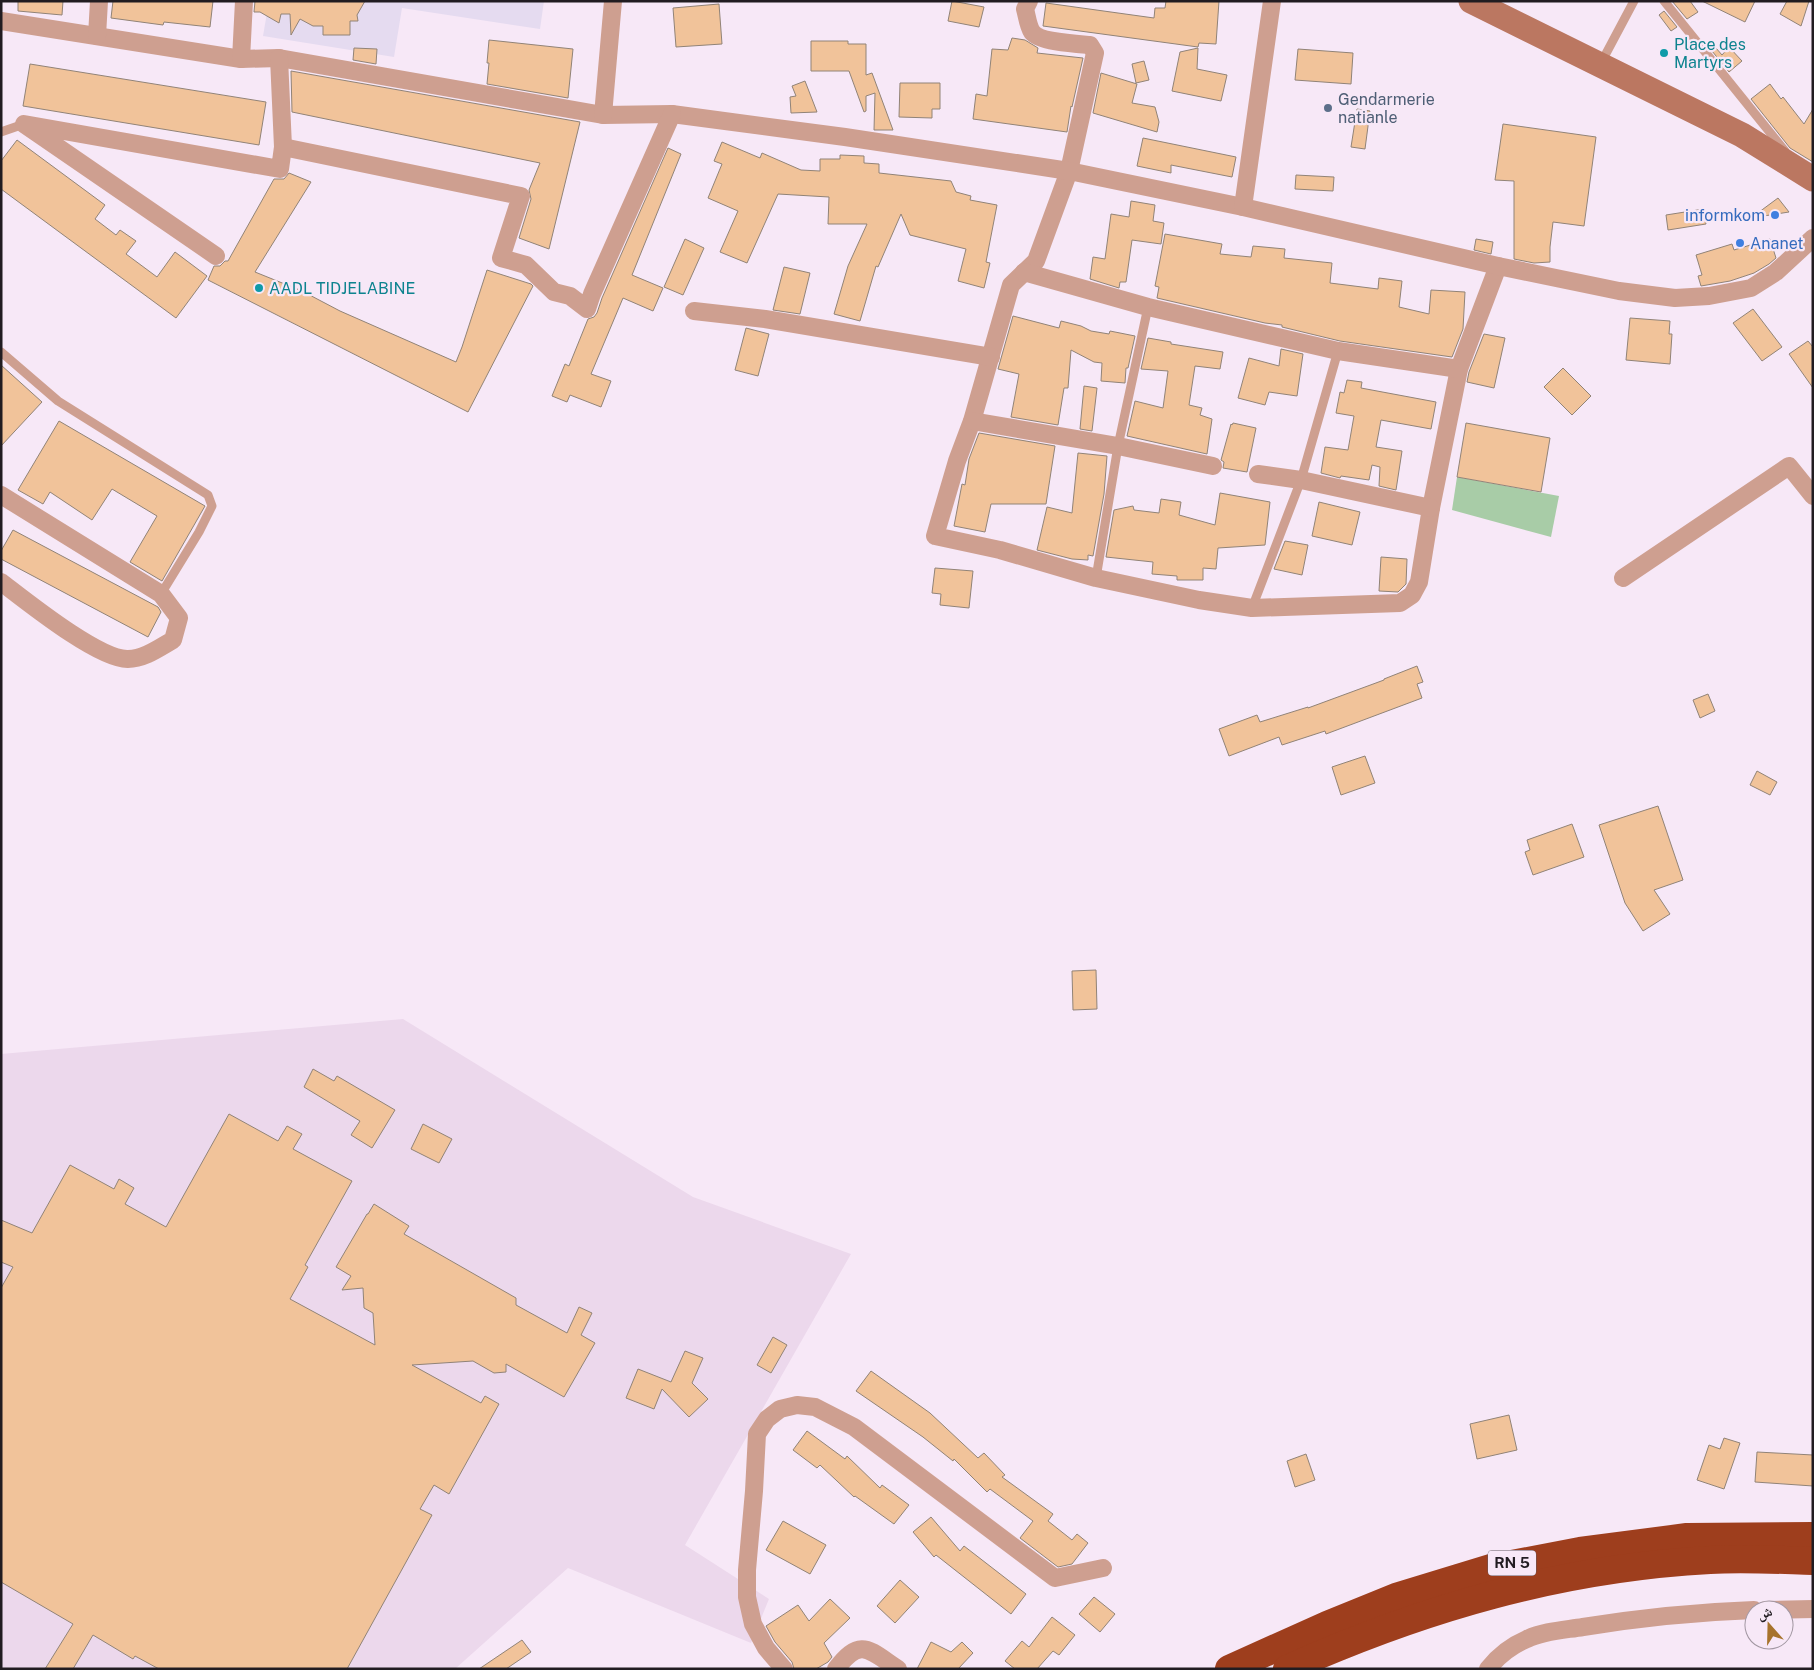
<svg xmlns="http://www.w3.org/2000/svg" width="1814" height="1670" font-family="'Public Sans','Noto Naskh Arabic',sans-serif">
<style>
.built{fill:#ecd8ec}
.education{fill:#e5dbf0}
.green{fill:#a8cca7}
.building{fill:#f1c39a;stroke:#918377}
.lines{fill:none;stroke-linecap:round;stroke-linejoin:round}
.lane{stroke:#ce9f90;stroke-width:9}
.street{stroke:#ce9f90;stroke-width:18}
.secondary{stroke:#bb7761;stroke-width:25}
.highway{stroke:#9e3e1d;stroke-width:28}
.culture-dot{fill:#0f9aa8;stroke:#f7e8f7;stroke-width:2}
.service-dot{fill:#5c6f8a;stroke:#f7e8f7;stroke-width:2}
.shop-dot{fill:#3f7fe0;stroke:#f7e8f7;stroke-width:2}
.labels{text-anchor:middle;stroke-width:4.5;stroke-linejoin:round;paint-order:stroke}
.shield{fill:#f7e8f7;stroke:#615961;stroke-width:1}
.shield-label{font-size:15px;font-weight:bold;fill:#211c21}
.culture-label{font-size:16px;fill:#0d838f;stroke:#f7e8f7;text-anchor:start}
.service-label{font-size:16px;fill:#4e5e75;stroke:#f7e8f7;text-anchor:start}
.shop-label{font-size:16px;fill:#366cbe;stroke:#f7e8f7;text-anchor:end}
</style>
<rect width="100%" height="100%" fill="#f7e8f7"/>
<path class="built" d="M 403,1019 L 693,1197 L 851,1254 L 685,1545 L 769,1599 L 751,1643 L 568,1568 L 455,1669 L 1,1669 L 1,1054 Z"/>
<path class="education" d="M 269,1 L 544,1 L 540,29 L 402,8 L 394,57 L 263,36 Z"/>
<path class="green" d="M 1457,477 L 1559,496 L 1551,537 L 1452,510 Z"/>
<g class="building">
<path d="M 18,1 L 63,1 L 62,15 L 18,11 Z"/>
<path d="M 113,1 L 213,1 L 210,27 L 164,22 L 163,25 L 111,18 Z"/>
<path d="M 255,1 L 365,1 L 357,15 L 358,21 L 350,21 L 350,35 L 323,35 L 323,26 L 313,26 L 300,19 L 291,35 L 290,14 L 281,14 L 279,23 L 260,12 L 254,12 Z"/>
<path d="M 952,1 L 984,7 L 979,27 L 948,21 Z"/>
<path d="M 1166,1 L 1219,1 L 1216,44 L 1199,43 L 1198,47 L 1043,26 L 1046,3 L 1154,18 L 1155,8 L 1165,8 Z"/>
<path d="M 1672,1 L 1690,1 L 1698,12 L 1687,19 Z"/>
<path d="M 1702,1 L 1755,1 L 1745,22 Z"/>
<path d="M 1787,1 L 1809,1 L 1801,26 L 1780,14 Z"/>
<path d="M 719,4 L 722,44 L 676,47 L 673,8 Z"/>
<path d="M 1664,11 L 1677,27 L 1671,31 L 1659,15 Z"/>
<path d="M 1012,38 L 1025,40 L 1038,48 L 1037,53 L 1083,58 L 1072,107 L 1071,106 L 1067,132 L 973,119 L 976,94 L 987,96 L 992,49 L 1008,50 Z"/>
<path d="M 489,40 L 573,49 L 568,98 L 487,84 L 489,63 L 487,63 Z"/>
<path d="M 811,41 L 848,41 L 848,44 L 866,44 L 866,75 L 872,73 L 893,130 L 874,130 L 875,93 L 866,96 L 866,111 L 864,112 L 849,71 L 811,71 Z"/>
<path d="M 1729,47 L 1742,61 L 1729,72 L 1712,51 L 1716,48 L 1722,55 Z"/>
<path d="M 354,48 L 377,49 L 376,64 L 353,60 Z"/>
<path d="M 1198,48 L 1197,69 L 1227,75 L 1221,101 L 1172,91 L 1180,52 Z"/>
<path d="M 1298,49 L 1353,53 L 1351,84 L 1295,80 Z"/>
<path d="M 1144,61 L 1149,80 L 1136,83 L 1132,64 Z"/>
<path d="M 30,64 L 266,102 L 259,145 L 23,106 Z"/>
<path d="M 291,71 L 580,122 L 549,249 L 519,238 L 531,199 L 529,190 L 540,163 L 292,112 Z"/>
<path d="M 1101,73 L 1137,84 L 1132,103 L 1155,107 L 1159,122 L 1157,132 L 1093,113 Z"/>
<path d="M 805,81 L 817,112 L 791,113 L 790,97 L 796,96 L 792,86 Z"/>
<path d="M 900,83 L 940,83 L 940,109 L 932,109 L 932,118 L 899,117 Z"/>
<path d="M 1770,84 L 1781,99 L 1783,97 L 1804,124 L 1813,109 L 1813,162 L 1790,148 L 1751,99 Z"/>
<path d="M 1357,109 L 1370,111 L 1365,149 L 1351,147 Z"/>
<path d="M 1503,124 L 1596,137 L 1584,226 L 1553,222 L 1550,247 L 1550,262 L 1534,263 L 1514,259 L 1514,181 L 1495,180 Z"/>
<path d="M 1143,138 L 1236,157 L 1232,177 L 1171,165 L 1171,173 L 1137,166 Z"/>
<path d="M 17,140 L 105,205 L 95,219 L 116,235 L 120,230 L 136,241 L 126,254 L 157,277 L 175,252 L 207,276 L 176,318 L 1,189 L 1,161 Z"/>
<path d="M 722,142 L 760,158 L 762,153 L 801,170 L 820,171 L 820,159 L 840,159 L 840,155 L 864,156 L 864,163 L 879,164 L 879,173 L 951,181 L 956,192 L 971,196 L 970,200 L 997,205 L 986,262 L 990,263 L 984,288 L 958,281 L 966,249 L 910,235 L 901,214 L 878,267 L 876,266 L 860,321 L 834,314 L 848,266 L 867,224 L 828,224 L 829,197 L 778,194 L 747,263 L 720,252 L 738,211 L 708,198 L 722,164 L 714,161 Z"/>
<path d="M 668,148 L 681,154 L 632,275 L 663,288 L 653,311 L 623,298 L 591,374 L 611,381 L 601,407 L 570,395 L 567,402 L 552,396 L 565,364 L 569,366 L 588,319 L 594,317 L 597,313 L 602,298 Z"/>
<path d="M 289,173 L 311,182 L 255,272 L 302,291 L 340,311 L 456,362 L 462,347 L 487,270 L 531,284 L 533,286 L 468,412 L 208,280 L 214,266 L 220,266 L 225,261 L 228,261 L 274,179 L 284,179 Z"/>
<path d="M 1296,175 L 1334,177 L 1333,191 L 1295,189 Z"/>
<path d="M 1778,198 L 1789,212 L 1751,218 Z"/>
<path d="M 1131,201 L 1155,205 L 1153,221 L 1164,223 L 1161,244 L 1132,240 L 1126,282 L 1120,282 L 1119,288 L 1090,279 L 1093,257 L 1105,259 L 1111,214 L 1129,217 Z"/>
<path d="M 1704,209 L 1706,224 L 1668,230 L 1666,215 Z"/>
<path d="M 1165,234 L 1222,244 L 1220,254 L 1251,257 L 1253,246 L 1285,249 L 1284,258 L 1332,263 L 1330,283 L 1378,289 L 1379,278 L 1402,281 L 1399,307 L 1429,314 L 1431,290 L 1465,292 L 1463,329 L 1452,357 L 1340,341 L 1282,327 L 1282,325 L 1265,323 L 1157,298 L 1159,287 L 1155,286 Z"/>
<path d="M 685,239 L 704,248 L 683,295 L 664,287 Z"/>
<path d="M 1476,239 L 1493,242 L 1491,254 L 1474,250 Z"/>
<path d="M 1770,239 L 1776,258 L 1769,264 L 1754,273 L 1730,281 L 1701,286 L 1698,276 L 1702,275 L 1696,255 L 1732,244 L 1734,250 Z"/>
<path d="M 784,267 L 810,273 L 800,314 L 773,310 Z"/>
<path d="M 1753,309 L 1782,347 L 1762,361 L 1733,323 Z"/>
<path d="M 1013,316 L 1059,328 L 1061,321 L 1081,326 L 1091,331 L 1109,334 L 1110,331 L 1135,336 L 1128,368 L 1126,368 L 1125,383 L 1101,381 L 1102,363 L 1094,362 L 1071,350 L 1068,388 L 1064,388 L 1058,425 L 1011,417 L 1019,374 L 998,369 Z"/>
<path d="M 1630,318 L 1670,321 L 1669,334 L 1672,334 L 1670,364 L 1626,360 Z"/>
<path d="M 746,328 L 769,334 L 758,376 L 735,370 Z"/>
<path d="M 1484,334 L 1505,338 L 1494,388 L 1467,382 L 1469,372 Z"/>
<path d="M 1148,338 L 1171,342 L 1171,344 L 1223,352 L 1220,369 L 1195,366 L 1189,405 L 1202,408 L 1200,415 L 1212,419 L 1207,454 L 1127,436 L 1135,401 L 1163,408 L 1168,371 L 1141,369 Z"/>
<path d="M 1808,341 L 1813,347 L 1813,388 L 1789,354 Z"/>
<path d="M 1281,349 L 1303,354 L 1297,396 L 1269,392 L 1265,405 L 1238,398 L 1249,358 L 1279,366 Z"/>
<path d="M 1,365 L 42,402 L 1,446 Z"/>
<path d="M 1563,368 L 1591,396 L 1572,415 L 1544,387 Z"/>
<path d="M 1347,380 L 1362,382 L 1361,388 L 1436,402 L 1431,429 L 1381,420 L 1376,447 L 1402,451 L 1396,490 L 1379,486 L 1380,467 L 1372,465 L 1369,480 L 1341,476 L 1340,478 L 1321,473 L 1325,447 L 1348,450 L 1354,416 L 1336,413 L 1340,392 L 1344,393 Z"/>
<path d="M 1084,386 L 1097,388 L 1092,431 L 1080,429 Z"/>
<path d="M 59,421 L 205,506 L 162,581 L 130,562 L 157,516 L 112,489 L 92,520 L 50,492 L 43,504 L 18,490 Z"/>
<path d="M 1233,423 L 1256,428 L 1247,472 L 1223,468 L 1224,462 L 1221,460 L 1231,424 L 1232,425 Z"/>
<path d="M 1466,423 L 1550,438 L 1541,492 L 1457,477 Z"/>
<path d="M 979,433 L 1055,446 L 1046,504 L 991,504 L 985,532 L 954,526 L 962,484 L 965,485 L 969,459 Z"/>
<path d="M 1078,453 L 1107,456 L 1104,494 L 1093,556 L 1088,555 L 1088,560 L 1072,559 L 1037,550 L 1047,507 L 1072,513 Z"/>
<path d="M 1220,493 L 1270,502 L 1265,545 L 1218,548 L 1216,569 L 1203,568 L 1203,580 L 1177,580 L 1177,576 L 1152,574 L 1153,562 L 1106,557 L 1114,510 L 1133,506 L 1134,510 L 1159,513 L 1161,499 L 1181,502 L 1179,515 L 1215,525 Z"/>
<path d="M 1319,502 L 1360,512 L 1352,545 L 1312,536 Z"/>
<path d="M 13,530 L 158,607 L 161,612 L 148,637 L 1,559 L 1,551 Z"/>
<path d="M 1285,541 L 1308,545 L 1302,575 L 1274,569 Z"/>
<path d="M 1381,557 L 1407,559 L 1406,584 L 1398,592 L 1379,591 Z"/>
<path d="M 935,568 L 973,571 L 969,608 L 940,605 L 941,594 L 932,593 Z"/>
<path d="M 1417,666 L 1423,682 L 1417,684 L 1422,698 L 1326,734 L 1325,731 L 1282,745 L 1279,737 L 1229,756 L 1219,729 L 1257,715 L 1260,722 L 1308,707 L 1308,708 L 1384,680 L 1384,679 Z"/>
<path d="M 1708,694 L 1715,711 L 1700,718 L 1693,700 Z"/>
<path d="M 1365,756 L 1375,783 L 1341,795 L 1332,767 Z"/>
<path d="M 1757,771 L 1777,782 L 1770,795 L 1750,785 Z"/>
<path d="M 1658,806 L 1683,880 L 1654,890 L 1670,914 L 1643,931 L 1625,903 L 1599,825 Z"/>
<path d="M 1572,824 L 1584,857 L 1533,875 L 1525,852 L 1530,850 L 1527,840 Z"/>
<path d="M 1096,970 L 1097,1009 L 1073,1010 L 1072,971 Z"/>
<path d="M 313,1069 L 334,1081 L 337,1076 L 395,1110 L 372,1148 L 351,1135 L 360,1121 L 304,1087 Z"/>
<path d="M 229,1114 L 278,1141 L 287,1126 L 302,1134 L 293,1149 L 352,1181 L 305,1265 L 308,1267 L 290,1299 L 375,1345 L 373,1313 L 364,1308 L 363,1288 L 342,1290 L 351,1276 L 336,1267 L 367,1214 L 368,1214 L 374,1204 L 409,1226 L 404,1234 L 516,1298 L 516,1305 L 567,1333 L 579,1307 L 592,1313 L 581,1335 L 595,1343 L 564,1397 L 506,1364 L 506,1372 L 494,1373 L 473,1361 L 412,1365 L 481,1403 L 485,1396 L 499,1404 L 449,1494 L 434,1485 L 420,1509 L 432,1515 L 347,1669 L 159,1669 L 135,1656 L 133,1659 L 93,1635 L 73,1669 L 45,1669 L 73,1624 L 1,1582 L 1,1288 L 13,1267 L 1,1262 L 1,1220 L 32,1233 L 70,1165 L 114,1189 L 119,1179 L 134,1188 L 125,1204 L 166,1227 Z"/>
<path d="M 423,1124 L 452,1139 L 439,1163 L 411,1149 Z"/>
<path d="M 773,1337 L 787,1345 L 771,1373 L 757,1365 Z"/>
<path d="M 685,1351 L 703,1358 L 692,1383 L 708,1399 L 689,1417 L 662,1389 L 654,1409 L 626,1398 L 638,1369 L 671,1382 Z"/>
<path d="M 871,1371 L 930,1413 L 978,1458 L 984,1453 L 1005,1475 L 1002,1477 L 1053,1514 L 1048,1521 L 1072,1540 L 1077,1534 L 1088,1543 L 1072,1564 L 1058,1567 L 1020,1538 L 1033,1521 L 990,1489 L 987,1492 L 954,1459 L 953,1461 L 923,1437 L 856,1391 Z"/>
<path d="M 1509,1415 L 1517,1450 L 1477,1459 L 1470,1424 Z"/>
<path d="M 807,1431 L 845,1459 L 847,1456 L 880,1488 L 882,1485 L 909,1505 L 894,1524 L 855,1496 L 854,1497 L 820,1465 L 817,1468 L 793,1450 Z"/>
<path d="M 1724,1438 L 1740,1443 L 1724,1489 L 1697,1480 L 1709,1445 L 1720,1449 Z"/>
<path d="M 1757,1452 L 1813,1455 L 1813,1486 L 1755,1482 Z"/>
<path d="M 1306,1454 L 1315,1480 L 1295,1487 L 1287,1461 Z"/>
<path d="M 931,1517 L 960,1551 L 964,1546 L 1026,1594 L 1011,1614 L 936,1555 L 934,1557 L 913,1532 Z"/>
<path d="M 783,1521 L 826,1545 L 810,1574 L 766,1550 Z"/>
<path d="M 900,1580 L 919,1597 L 895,1623 L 877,1606 Z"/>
<path d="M 1094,1597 L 1115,1614 L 1100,1632 L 1079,1614 Z"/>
<path d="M 830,1599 L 850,1618 L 824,1643 L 832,1657 L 828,1662 L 816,1669 L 794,1669 L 792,1662 L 775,1642 L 766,1626 L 798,1605 L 809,1621 Z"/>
<path d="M 1052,1617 L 1075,1635 L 1059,1655 L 1053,1651 L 1037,1669 L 1015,1669 L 1005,1661 L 1022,1641 L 1029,1647 Z"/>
<path d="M 522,1640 L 531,1652 L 506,1669 L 479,1669 Z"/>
<path d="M 931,1642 L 951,1652 L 962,1642 L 973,1653 L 958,1669 L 917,1669 Z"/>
</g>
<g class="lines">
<g class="lane">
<path d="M 1664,1 L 1785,151"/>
<path d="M 1601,63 L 1634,1"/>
<path d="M 1,132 L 24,124"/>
<path d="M 1,352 L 58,401 L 208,495 L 212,506 L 199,532 L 161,594"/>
<path d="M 1096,578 L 1118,446 L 1148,307"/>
<path d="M 1252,608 L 1301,480 L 1338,351"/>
</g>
<g class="street">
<path d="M 1029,1 L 1025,9 C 1027,16 1028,26 1032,32 C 1039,42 1078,44 1090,45 L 1095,53 L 1069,171 L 1036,261 L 1011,285 L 972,421 L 957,461 L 935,536 L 1000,550 L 1096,578 L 1199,600 L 1252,608 L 1400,603 L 1412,595 L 1419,582 L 1431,508 L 1459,369 L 1498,266"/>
<path d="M 1,21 L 241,59 L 279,58 L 603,115 L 672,114 L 845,137 L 1069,171 L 1243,207 L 1498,266 L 1619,291 L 1675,298 L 1709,296 L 1751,288 L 1776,272 L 1813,238"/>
<path d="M 97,36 L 99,1"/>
<path d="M 241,59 L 244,1"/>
<path d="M 603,115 L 613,1"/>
<path d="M 283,147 L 521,196 L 501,258 L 526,265 L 554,292 L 570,296 L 587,309 L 592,294 L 672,114"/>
<path d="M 1243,207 L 1272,1"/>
<path d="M 216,256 L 24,124 L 280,169 L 283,147 L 279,58"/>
<path d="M 1024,272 L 1148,307 L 1338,351 L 1459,369"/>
<path d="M 694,311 L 765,319 L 991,357"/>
<path d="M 972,421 L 1118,446 L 1213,466"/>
<path d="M 1258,474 L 1301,480 L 1431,508"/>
<path d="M 1,495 L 161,594 L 179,618 L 173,640 C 159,648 144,659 128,659 C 99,660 26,601 1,582"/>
<path d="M 1623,578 L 1789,466 L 1813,496"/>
<path d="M 1766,1610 L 1813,1609"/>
<path d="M 784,1669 L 766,1648 L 753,1624 L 747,1597 L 747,1570 L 754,1491 L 757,1434 L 767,1419 L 780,1409 L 797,1405 L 815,1407 L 854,1427 L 1055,1578 L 1103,1568"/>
<path d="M 836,1669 C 861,1636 869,1650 898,1669"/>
<path d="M 1488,1669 C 1498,1656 1513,1645 1527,1639 C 1544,1631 1565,1630 1583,1627 C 1639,1618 1697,1612 1754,1610"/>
</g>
<path class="secondary" d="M 1471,1 L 1742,135 L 1813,179"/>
<g class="highway">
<path d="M 1229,1669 L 1327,1625 L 1396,1597 L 1491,1568 L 1580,1551 L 1687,1537 L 1813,1536"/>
<path d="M 1287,1669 C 1423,1608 1561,1568 1710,1560 C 1744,1558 1779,1560 1813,1561"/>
</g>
</g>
<g class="culture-dot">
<circle cx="1664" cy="53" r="5"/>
<circle cx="259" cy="288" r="5"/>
</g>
<circle class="service-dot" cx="1328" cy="108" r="5"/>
<g class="shop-dot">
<circle cx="1775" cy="215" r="5"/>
<circle cx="1740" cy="243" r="5"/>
</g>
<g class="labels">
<rect class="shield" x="1488" y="1550.5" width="48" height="25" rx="4"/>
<g class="shield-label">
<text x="1512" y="1568">RN 5</text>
</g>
<g class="culture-label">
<text x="1674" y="50">Place des<tspan x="1674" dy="18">Martyrs</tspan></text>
<text x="269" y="294">AADL TIDJELABINE</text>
</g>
<g class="service-label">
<text x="1338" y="105">Gendarmerie<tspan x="1338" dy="18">natianle</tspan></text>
</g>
<g class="shop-label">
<text x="1765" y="221">informkom</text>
<text x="1750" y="249" text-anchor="start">Ananet</text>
</g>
</g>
<rect width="1814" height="1670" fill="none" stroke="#211c21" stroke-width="5"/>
<g transform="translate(1769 1625) rotate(340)"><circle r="24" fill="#f7e8f7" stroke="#a196a1"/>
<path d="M0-4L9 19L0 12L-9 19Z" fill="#a7732c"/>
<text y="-8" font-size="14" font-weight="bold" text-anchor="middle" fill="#211c21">ش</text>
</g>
</svg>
